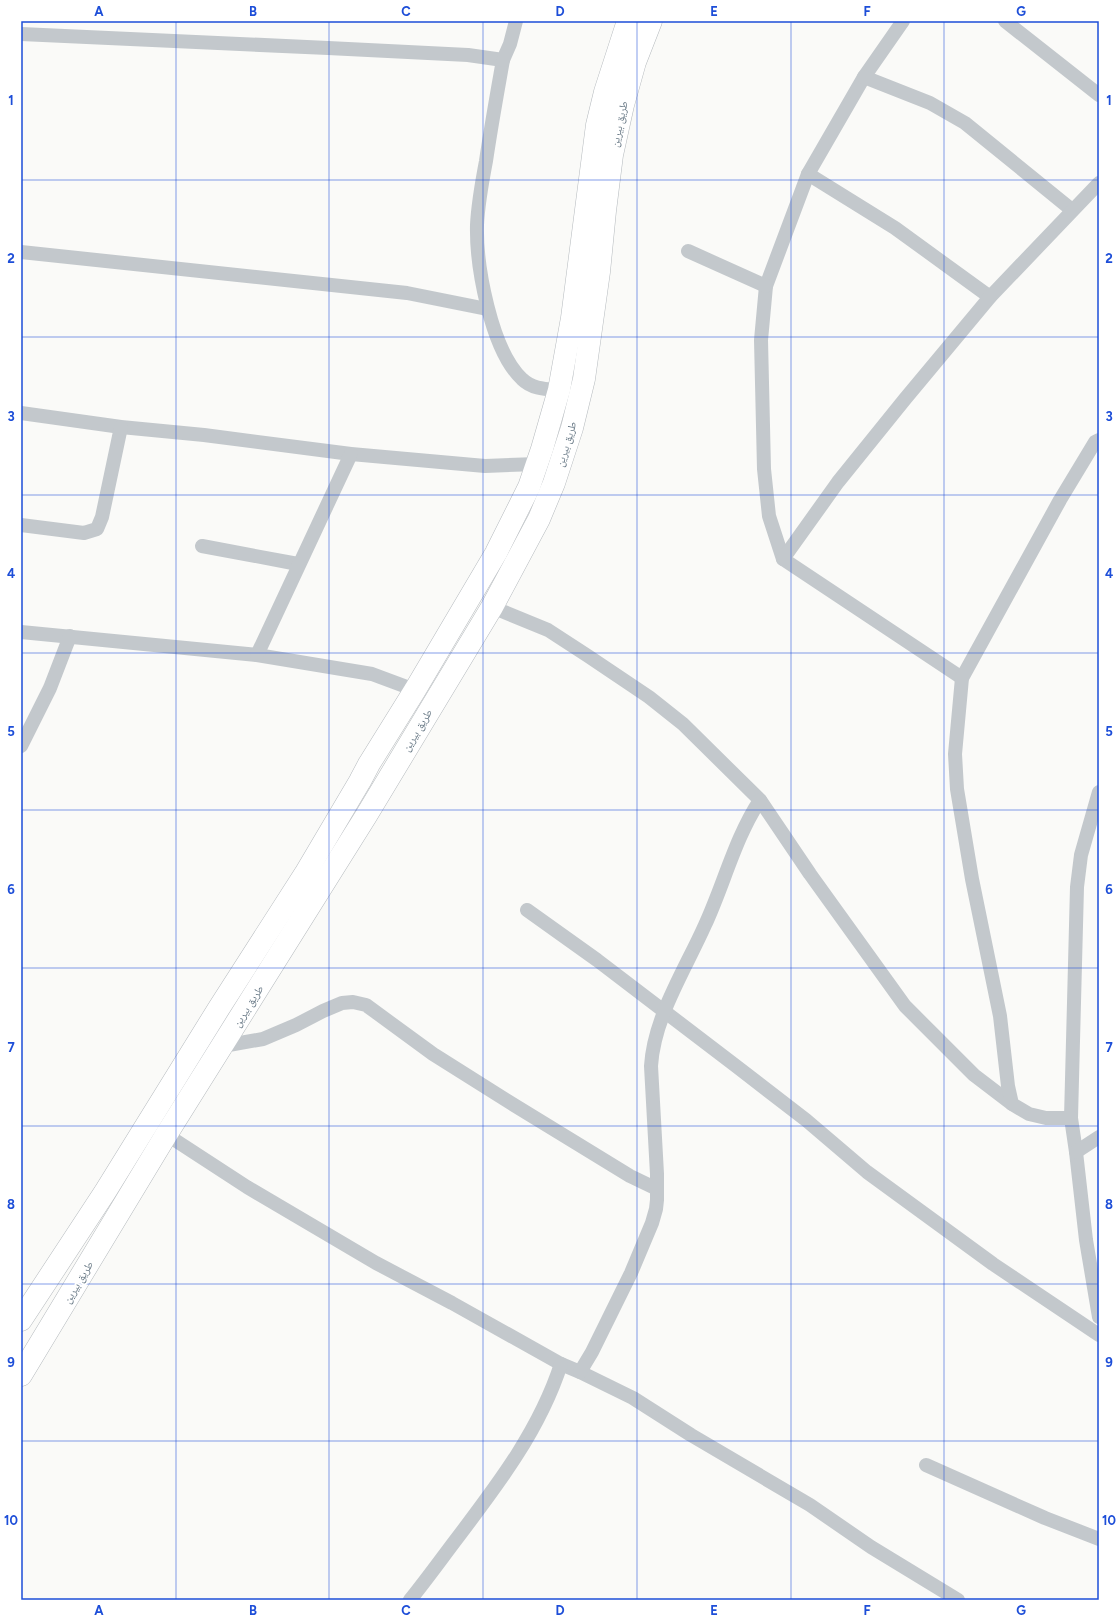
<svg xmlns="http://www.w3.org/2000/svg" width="1120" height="1621" font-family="Figtree,'Noto Naskh Arabic',sans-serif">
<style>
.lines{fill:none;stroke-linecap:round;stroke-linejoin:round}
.primary-casing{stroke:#b5babe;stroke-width:23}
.street{stroke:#c3c8cc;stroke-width:14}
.primary{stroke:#fff;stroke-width:22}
.grid{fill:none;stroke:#1d4ed8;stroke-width:1;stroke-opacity:0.55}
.labels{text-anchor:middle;stroke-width:4;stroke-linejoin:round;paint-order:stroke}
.street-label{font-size:11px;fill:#657683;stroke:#fff}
.neatline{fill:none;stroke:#1d4ed8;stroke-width:1.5}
.grid-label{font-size:13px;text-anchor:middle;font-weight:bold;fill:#1d4ed8}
</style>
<rect width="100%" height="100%" fill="#fafaf8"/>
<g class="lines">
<g class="primary-casing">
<g id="primary">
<path d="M 21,1320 L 105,1192 L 219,1008 L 305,874 L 360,781 L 369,764 L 415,690 L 496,553 L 529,487 L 542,449 L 559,390 L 572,318 L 597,125 L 605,92 L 628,21"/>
<path d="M 21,1375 L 166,1135 L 366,816 L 492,607 L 539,519 L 554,483 L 572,428 L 584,379 L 599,272 L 605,211 L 612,155 L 623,105 L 635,62 L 651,21"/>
</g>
</g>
<g class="street">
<path d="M 903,21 L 864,77 L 808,174 L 766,286 L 761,340 L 764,469 L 769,516 L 783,559 L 962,678"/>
<path d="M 1005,21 L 1099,95"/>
<path d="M 21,34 L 328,48 L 468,55 L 503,60 C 497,94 491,127 486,161 C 482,182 478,203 477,225 C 476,266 491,350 522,379 C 532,389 545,389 559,390"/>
<path d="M 503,60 L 510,44 L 516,21"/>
<path d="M 864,77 L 930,103 L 965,123 L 1072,210"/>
<path d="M 808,174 L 895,228 L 990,297"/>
<path d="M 688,251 L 766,286"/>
<path d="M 21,252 L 407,293 L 487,309"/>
<path d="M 21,413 L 121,427 L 204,435 L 351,454 L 485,466 L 537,464"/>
<path d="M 21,525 L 84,533 L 97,529 L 102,517 L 121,427"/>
<path d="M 202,546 L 298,564"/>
<path d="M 783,559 L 838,482 L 905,399 L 990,297 L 1099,183"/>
<path d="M 492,607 L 548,630 L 588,656 L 649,697 L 683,724 L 760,800 L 810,874 L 905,1006 L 974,1075 L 1012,1104"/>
<path d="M 21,632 L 257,655 L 372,674 L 415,690"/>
<path d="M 257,655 L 351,454"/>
<path d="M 21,746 L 50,688 L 70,636"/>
<path d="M 1099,792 L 1081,855 L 1077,887 L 1071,1118 L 1076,1152 L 1086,1240 L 1099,1317"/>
<path d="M 527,910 L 597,960 L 736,1066 L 806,1120 L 867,1172 L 993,1264 L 1099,1335"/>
<path d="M 223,1046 L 263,1039 L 296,1025 L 323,1011 L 342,1003 L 353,1002 L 366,1005 L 433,1054 L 514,1105 L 630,1176 L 657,1189"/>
<path d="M 1071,1118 L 1046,1118 L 1029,1114 L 1012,1104 L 1008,1086 L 1000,1016 L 972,879 L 957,789 L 955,754 L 962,678 L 1060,500 L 1095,442 L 1099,440"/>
<path d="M 161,1131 L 247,1187 L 376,1263 L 452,1303 L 561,1364 L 580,1372 L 633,1398 L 691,1435 L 810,1505 L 871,1547 L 958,1600"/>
<path d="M 1076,1152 L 1099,1137"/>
<path d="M 580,1372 L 592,1352 L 631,1273 L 652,1223 L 656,1209 L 657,1200 L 657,1174 L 651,1066 C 654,1017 685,970 705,925 C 724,884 735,838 760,800"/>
<path d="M 926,1465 L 1045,1518 L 1099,1539"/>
<path d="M 410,1600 C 427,1579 442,1558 458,1537 C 499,1483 540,1429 561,1364"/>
</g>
<use href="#primary" class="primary"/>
</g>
<path class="grid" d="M 176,21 L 176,1600M 329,21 L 329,1600M 483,21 L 483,1600M 637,21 L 637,1600M 791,21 L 791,1600M 944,21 L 944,1600M 21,180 L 1099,180M 21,337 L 1099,337M 21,495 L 1099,495M 21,653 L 1099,653M 21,810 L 1099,810M 21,968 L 1099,968M 21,1126 L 1099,1126M 21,1284 L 1099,1284M 21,1441 L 1099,1441"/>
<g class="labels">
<g class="street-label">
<text transform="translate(619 124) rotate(-78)" y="4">طريق بيرين</text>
<text transform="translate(566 444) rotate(-73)" y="4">طريق بيرين</text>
<text transform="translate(417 730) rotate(-59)" y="4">طريق بيرين</text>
<text transform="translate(248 1006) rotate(-58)" y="4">طريق بيرين</text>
<text transform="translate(78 1282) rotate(-59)" y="4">طريق بيرين</text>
</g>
</g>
<rect width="1120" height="1621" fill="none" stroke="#ffffff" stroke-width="44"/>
<rect x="22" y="22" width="1076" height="1577" class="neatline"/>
<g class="grid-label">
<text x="99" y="16">A</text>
<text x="253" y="16">B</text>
<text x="406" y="16">C</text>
<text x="560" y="16">D</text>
<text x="714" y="16">E</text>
<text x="867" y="16">F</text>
<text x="1021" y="16">G</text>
<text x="11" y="105">1</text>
<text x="1109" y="105">1</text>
<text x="11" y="263">2</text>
<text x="1109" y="263">2</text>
<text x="11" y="421">3</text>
<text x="1109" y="421">3</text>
<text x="11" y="578">4</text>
<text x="1109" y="578">4</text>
<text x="11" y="736">5</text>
<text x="1109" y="736">5</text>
<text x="11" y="894">6</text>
<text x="1109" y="894">6</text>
<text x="11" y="1052">7</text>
<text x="1109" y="1052">7</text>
<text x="11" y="1209">8</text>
<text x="1109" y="1209">8</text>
<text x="11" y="1367">9</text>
<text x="1109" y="1367">9</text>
<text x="11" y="1525">10</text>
<text x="1109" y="1525">10</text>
<text x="99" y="1615">A</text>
<text x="253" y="1615">B</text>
<text x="406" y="1615">C</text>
<text x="560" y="1615">D</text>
<text x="714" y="1615">E</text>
<text x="867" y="1615">F</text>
<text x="1021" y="1615">G</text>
</g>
</svg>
